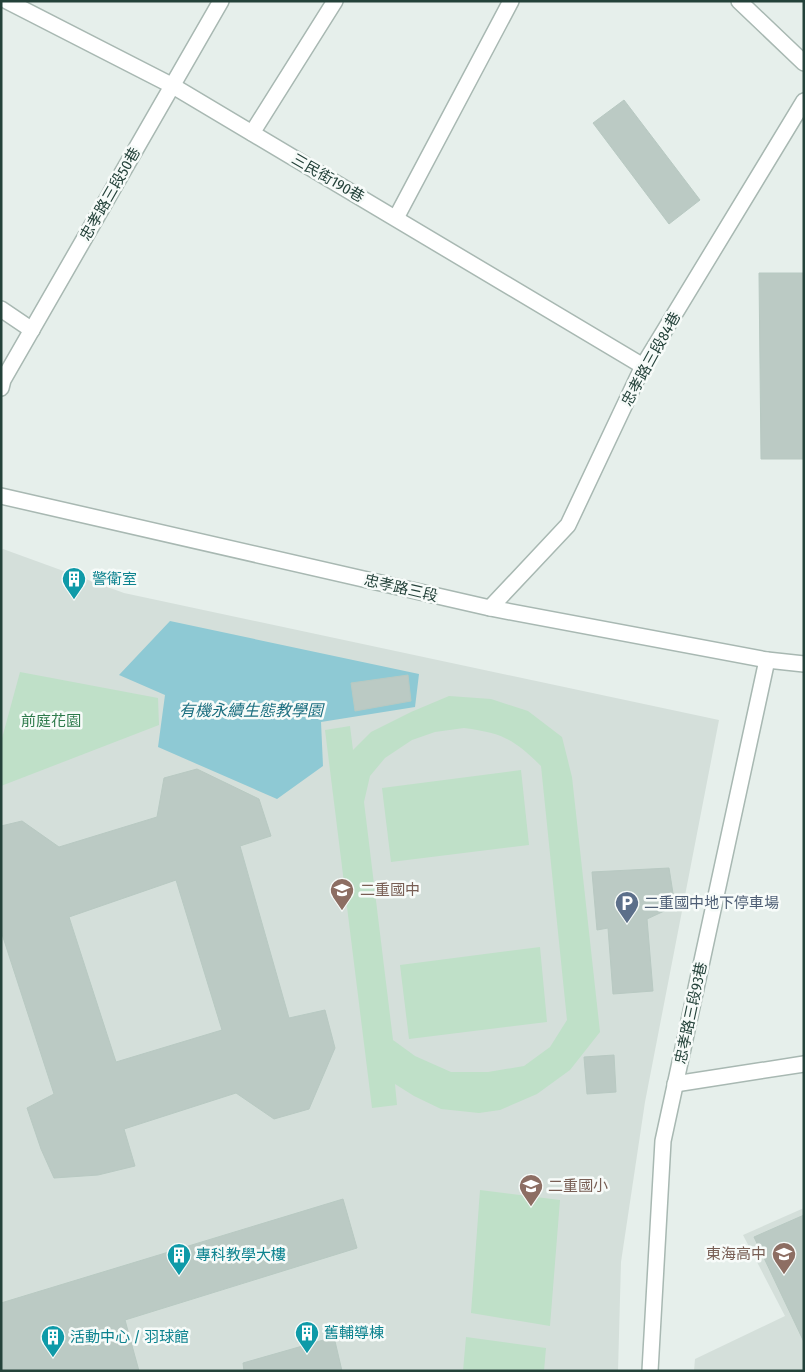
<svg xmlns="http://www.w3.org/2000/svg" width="805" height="1372" font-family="'Fira Sans Condensed','Noto Sans TC',sans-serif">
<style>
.built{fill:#d4dfda}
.green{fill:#bfe0c8;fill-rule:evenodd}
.water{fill:#8ec9d4}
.building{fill:#bbcac4;stroke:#b8c9c2;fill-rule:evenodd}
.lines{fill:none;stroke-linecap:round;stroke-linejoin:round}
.minor-casing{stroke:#a8b8b2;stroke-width:18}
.minor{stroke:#fff;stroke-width:15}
.labels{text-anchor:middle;stroke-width:5;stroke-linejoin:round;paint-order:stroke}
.street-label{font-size:15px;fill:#24423a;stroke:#f7fbf9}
.culture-label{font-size:15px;fill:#0d838f;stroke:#f7fbf9;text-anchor:start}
.park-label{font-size:15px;fill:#2d7a4b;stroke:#f7fbf9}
.education-label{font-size:15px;fill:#785e54;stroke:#f7fbf9;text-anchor:start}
.service-label{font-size:15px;fill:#4e5e75;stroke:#f7fbf9;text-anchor:start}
.water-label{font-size:16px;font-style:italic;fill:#1c6f80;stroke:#f7fbf9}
</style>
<rect width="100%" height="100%" fill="#e6efeb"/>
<g class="built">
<path d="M 3,549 L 124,593 L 719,720 L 645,1102 L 621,1262 L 618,1371 L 1,1371 L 1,550 Z"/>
<path d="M 804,1208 L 804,1371 L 694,1371 L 695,1359 L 785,1316 L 743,1235 Z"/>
</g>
<g class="green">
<path d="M 20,672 L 158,698 L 159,725 L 1,786 L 1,742 Z"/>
<path d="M 449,696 L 491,699 L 528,711 L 562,737 L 572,777 L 600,1032 L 570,1070 L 537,1094 L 500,1110 L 479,1113 L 441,1109 L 414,1096 L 395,1084 L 397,1105 L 372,1108 L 325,730 L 350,726 L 353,750 L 371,732 L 411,712 ZM 464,728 C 502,733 514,739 541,766 L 567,1020 L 550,1047 L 524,1066 L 488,1072 L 451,1072 L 415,1056 L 393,1040 L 364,802 L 370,776 L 385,758 L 412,740 L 435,732 Z"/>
<path d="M 521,770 L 529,845 L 391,862 L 382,788 Z"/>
<path d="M 540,947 L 547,1022 L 409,1039 L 400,965 Z"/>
<path d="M 480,1190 L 560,1200 L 550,1326 L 471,1313 Z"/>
<path d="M 466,1337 L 546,1348 L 544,1371 L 463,1371 Z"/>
</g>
<path class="water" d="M 170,621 L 419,674 L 415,707 L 321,722 L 323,766 L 277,799 L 158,747 L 165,695 L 119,675 Z"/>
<g class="building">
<path d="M 624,100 L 700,200 L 669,224 L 593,123 Z"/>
<path d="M 759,273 L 804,273 L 804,459 L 761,459 Z"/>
<path d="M 408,675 L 411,701 L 355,711 L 351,683 Z"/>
<path d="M 197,769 L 259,799 L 271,836 L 240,846 L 289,1018 L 325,1010 L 335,1048 L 309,1109 L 274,1119 L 236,1093 L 124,1129 L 135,1166 L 98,1175 L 54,1178 L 41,1149 L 27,1108 L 54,1094 L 1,931 L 1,826 L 22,821 L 59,847 L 157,817 L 164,778 ZM 176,880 L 222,1030 L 116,1062 L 69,917 Z"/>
<path d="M 669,868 L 675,906 L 647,919 L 653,991 L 613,994 L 608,928 L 597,930 L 592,872 Z"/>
<path d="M 614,1055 L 616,1092 L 587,1094 L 584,1057 Z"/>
<path d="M 343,1199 L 357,1248 L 125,1320 L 139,1371 L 1,1371 L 1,1303 Z"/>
<path d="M 804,1215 L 804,1342 L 754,1237 Z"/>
<path d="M 334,1337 L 342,1371 L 244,1371 L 243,1363 Z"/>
</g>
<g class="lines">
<g class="minor-casing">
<g id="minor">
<path d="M 7,1 L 173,86 L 643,366"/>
<path d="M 739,1 L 804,63"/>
<path d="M 252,133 L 335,1"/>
<path d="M 396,218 L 511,1"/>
<path d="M 1,309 L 32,330"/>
<path d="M 1,388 L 3,380 L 221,1"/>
<path d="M 1,496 L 490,608 L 767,660 L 804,664"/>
<path d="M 490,608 L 568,525 L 643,366 L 804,101"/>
<path d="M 675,1084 L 804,1064"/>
<path d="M 650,1371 L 663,1141 L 767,660"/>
</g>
</g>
<use href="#minor" class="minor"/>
</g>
<defs>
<g id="building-pin" transform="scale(1.25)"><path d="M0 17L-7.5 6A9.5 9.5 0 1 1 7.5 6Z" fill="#0f9aa8" stroke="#f7fbf9"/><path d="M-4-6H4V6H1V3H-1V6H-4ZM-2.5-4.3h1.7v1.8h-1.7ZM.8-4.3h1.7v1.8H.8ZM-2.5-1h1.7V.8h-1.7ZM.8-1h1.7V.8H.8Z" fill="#fff"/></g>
<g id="school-pin" transform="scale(1.25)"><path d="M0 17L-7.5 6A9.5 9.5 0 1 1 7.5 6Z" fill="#8d6e63" stroke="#f7fbf9"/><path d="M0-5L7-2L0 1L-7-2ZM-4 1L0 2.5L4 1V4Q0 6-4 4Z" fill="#fff"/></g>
<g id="parking-pin" transform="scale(1.25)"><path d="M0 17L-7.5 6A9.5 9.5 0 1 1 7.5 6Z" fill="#5c6f8a" stroke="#f7fbf9"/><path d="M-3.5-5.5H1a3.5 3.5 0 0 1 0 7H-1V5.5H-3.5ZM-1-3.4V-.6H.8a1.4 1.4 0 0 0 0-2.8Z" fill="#fff"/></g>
</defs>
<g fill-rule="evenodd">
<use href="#building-pin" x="74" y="579"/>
<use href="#school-pin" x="342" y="890"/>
<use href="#parking-pin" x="627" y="903"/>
<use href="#school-pin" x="531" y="1186"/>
<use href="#school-pin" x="784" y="1254"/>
<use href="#building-pin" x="179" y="1255"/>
<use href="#building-pin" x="307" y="1333"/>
<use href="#building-pin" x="53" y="1337"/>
</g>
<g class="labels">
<g class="street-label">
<text transform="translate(328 178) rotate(30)" y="5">三民街190巷</text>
<text transform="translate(110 194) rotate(-60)" y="5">忠孝路三段50巷</text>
<text transform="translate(651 359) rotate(-61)" y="5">忠孝路三段84巷</text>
<text transform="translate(401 588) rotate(13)" y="5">忠孝路三段</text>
<text transform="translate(691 1013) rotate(-78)" y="5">忠孝路三段93巷</text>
</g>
<g class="culture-label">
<text x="92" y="584">警衛室</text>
<text x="196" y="1260">專科教學大樓</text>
<text x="324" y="1338">舊輔導棟</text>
<text x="70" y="1342">活動中心 / 羽球館</text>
</g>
<g class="park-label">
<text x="51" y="726">前庭花園</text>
</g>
<g class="education-label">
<text x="360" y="895">二重國中</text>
<text x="548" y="1191">二重國小</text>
<text x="766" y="1259" text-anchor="end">東海高中</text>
</g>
<g class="service-label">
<text x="644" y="908">二重國中地下停車場</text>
</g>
<g class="water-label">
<text x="251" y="716">有機永續生態教學園</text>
</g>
</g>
<rect width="805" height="1372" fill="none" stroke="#24423a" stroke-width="5"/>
</svg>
